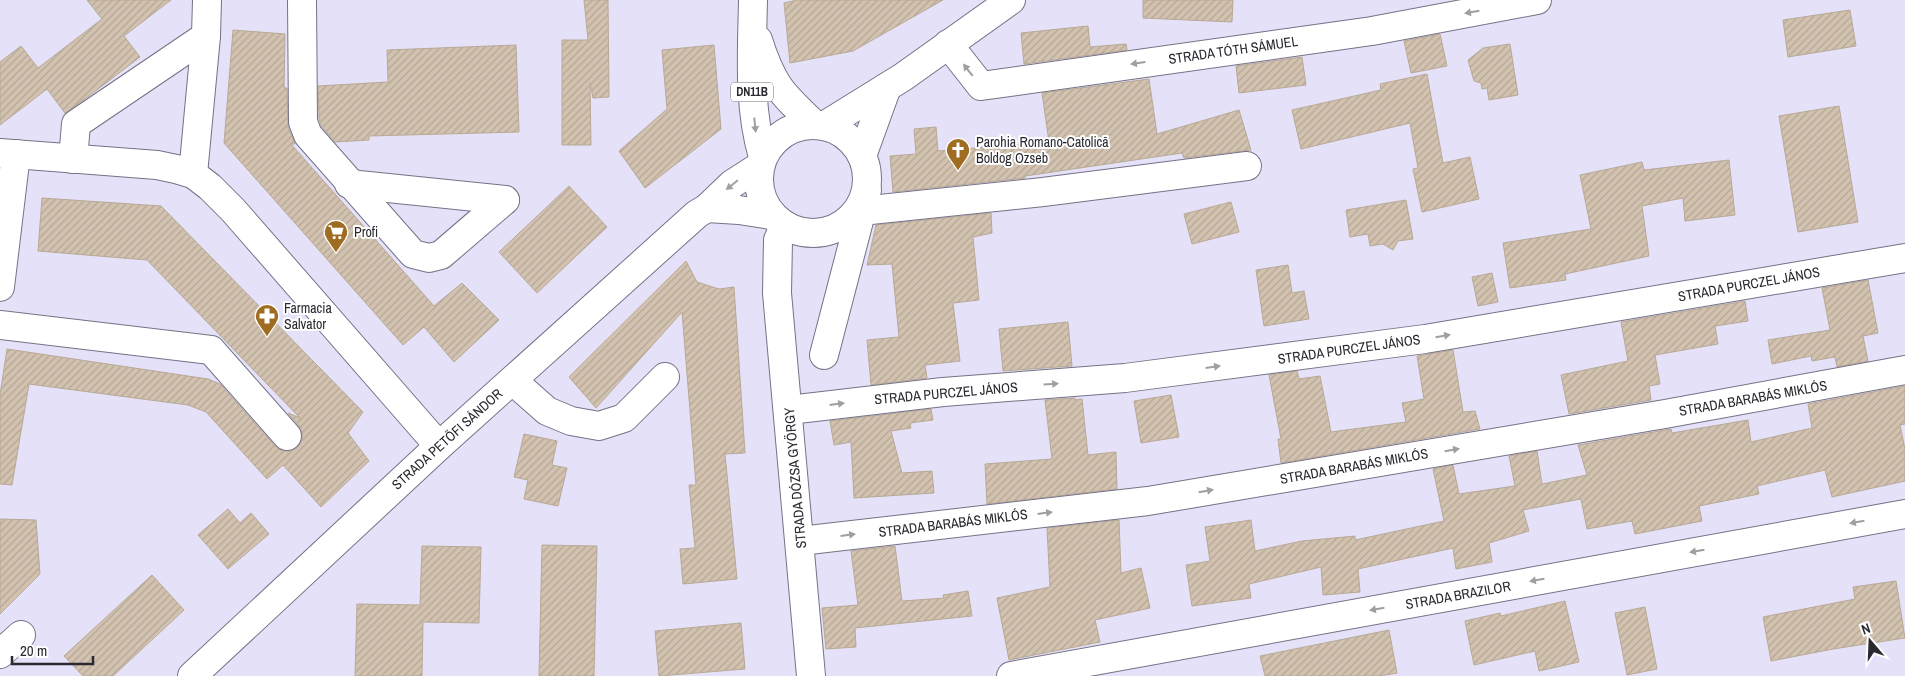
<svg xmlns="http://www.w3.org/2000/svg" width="1905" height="676" font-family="'Archivo Narrow',sans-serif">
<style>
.building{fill:url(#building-hatch);stroke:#b8a996}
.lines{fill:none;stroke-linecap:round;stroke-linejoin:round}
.minor-casing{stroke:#757286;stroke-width:30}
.major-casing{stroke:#757286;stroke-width:30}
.minor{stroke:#fff;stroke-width:28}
.major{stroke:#fff;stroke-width:28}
.oneway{fill:#9f9fa2}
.labels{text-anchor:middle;stroke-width:4;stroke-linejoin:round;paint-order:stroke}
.shield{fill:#fff;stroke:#6a696f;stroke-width:1}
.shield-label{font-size:12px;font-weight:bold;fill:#2a2931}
.street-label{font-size:14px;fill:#2a2931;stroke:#fff}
.poi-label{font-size:14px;fill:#2a2931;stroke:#fff;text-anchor:start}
</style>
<defs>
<pattern id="building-hatch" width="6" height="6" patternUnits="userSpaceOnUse" patternTransform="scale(1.25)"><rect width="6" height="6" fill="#d2c2af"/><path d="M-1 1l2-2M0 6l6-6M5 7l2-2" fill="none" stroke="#b4a797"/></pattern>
</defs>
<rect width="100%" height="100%" fill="#e5e1f8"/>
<g class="building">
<path d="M 87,0 L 171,0 L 124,36 L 140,57 L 85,99 L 65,113 L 47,89 L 0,125 L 0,62 L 21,46 L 38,68 L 102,19 Z"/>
<path d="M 584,0 L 608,0 L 609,97 L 593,98 L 590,83 L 591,145 L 562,145 L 562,40 L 588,40 Z"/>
<path d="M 797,0 L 943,0 L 853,51 L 790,63 L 784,3 Z"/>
<path d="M 1143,0 L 1233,0 L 1232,22 L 1143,18 Z"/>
<path d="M 1850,10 L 1856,46 L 1788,57 L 1783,20 Z"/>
<path d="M 1088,26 L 1090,47 L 1126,44 L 1127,50 L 1024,64 L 1021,33 Z"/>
<path d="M 233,30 L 285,34 L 284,88 L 287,88 L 288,127 L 295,144 L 291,144 L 434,306 L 462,283 L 499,320 L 454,362 L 424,327 L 403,345 L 224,143 Z"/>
<path d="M 1440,34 L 1447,66 L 1411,73 L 1404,41 Z"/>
<path d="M 1510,44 L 1518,95 L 1489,100 L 1487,88 L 1482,89 L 1481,83 L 1474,81 L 1468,60 L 1483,48 Z"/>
<path d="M 516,45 L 519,132 L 369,136 L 369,140 L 335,142 L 322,127 L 319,119 L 318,86 L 388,82 L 387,50 Z"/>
<path d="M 714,45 L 721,129 L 645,188 L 619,151 L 667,109 L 662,50 Z"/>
<path d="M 1302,57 L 1306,85 L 1239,93 L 1236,66 Z"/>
<path d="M 1427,74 L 1443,163 L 1470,157 L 1479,199 L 1422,212 L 1413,169 L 1418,168 L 1410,123 L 1301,149 L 1292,110 L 1381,90 L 1380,84 Z"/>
<path d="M 1149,79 L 1157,134 L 1239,110 L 1251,150 L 1184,158 L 1182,153 L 1025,176 L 1025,178 L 893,192 L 890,156 L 916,154 L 914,129 L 936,127 L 938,151 L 1049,142 L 1042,93 Z"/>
<path d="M 1839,106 L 1858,222 L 1798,232 L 1779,116 Z"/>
<path d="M 1729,160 L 1735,215 L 1685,221 L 1683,198 L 1642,206 L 1649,256 L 1565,274 L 1566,280 L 1510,288 L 1503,243 L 1591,229 L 1580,175 L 1642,162 L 1644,170 Z"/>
<path d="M 569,186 L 607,227 L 537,293 L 499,252 Z"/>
<path d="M 42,198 L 161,206 L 363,412 L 348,433 L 369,461 L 321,507 L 283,465 L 267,479 L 206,412 L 188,405 L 29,384 L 12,485 L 0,484 L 0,395 L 7,349 L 208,379 L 220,384 L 275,446 L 282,451 L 290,451 L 297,448 L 302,440 L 302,433 L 299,426 L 288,413 L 300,418 L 147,260 L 38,251 Z"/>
<path d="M 1406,200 L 1413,239 L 1398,241 L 1393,250 L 1383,244 L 1370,246 L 1368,234 L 1350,237 L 1346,210 Z"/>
<path d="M 1231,202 L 1239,232 L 1192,244 L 1184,214 Z"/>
<path d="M 991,213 L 992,233 L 973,237 L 979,300 L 953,303 L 960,361 L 925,365 L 927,378 L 871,385 L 867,340 L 899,337 L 892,264 L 867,265 L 876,225 Z"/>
<path d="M 686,261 L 697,282 L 719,289 L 734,287 L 745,453 L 725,454 L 737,579 L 683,584 L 680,549 L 695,548 L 689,485 L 696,485 L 682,312 L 596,408 L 569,377 Z"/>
<path d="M 1288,265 L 1292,293 L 1304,291 L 1309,319 L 1264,326 L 1256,270 Z"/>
<path d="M 1492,273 L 1498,302 L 1478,306 L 1472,277 Z"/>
<path d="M 1868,280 L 1878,333 L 1863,336 L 1868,361 L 1837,367 L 1835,357 L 1812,361 L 1811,356 L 1772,364 L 1768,340 L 1830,330 L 1822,288 Z"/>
<path d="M 1745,301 L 1748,321 L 1715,326 L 1718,344 L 1655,355 L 1660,384 L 1649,386 L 1651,400 L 1569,414 L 1561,375 L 1628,361 L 1621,322 Z"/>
<path d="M 1068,322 L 1072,366 L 1003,371 L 999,329 Z"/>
<path d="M 1453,350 L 1463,412 L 1475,411 L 1480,429 L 1281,463 L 1278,439 L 1281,439 L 1269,375 L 1297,371 L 1299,379 L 1320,376 L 1331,432 L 1406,422 L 1402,403 L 1424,399 L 1417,356 Z"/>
<path d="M 1905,386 L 1905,424 L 1900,425 L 1905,449 L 1905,481 L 1832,497 L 1825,470 L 1757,486 L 1759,494 L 1699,506 L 1702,521 L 1635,534 L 1632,521 L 1587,529 L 1581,499 L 1523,510 L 1529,531 L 1489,543 L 1492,562 L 1456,569 L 1453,548 L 1358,569 L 1360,592 L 1323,595 L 1321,567 L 1249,584 L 1251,598 L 1192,606 L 1186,565 L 1210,561 L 1205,527 L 1251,520 L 1255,551 L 1302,541 L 1355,536 L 1355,540 L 1444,521 L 1433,469 L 1453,465 L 1459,494 L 1515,486 L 1509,456 L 1537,451 L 1542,484 L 1587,475 L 1578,445 L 1671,429 L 1672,433 L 1748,420 L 1751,442 L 1812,428 L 1808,404 Z"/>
<path d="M 1171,395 L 1179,437 L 1141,443 L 1134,401 Z"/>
<path d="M 1075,398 L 1075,400 L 1082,399 L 1088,455 L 1116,452 L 1117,489 L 987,504 L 985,464 L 1052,459 L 1045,400 Z"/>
<path d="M 931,409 L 933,420 L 910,423 L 911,428 L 891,431 L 902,473 L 932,471 L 934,493 L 854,498 L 851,442 L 834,445 L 830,421 Z"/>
<path d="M 524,434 L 557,441 L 552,465 L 567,468 L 558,506 L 524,499 L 528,480 L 514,477 Z"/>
<path d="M 228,509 L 240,523 L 251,513 L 269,534 L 228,569 L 198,535 Z"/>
<path d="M 0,519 L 36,520 L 40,574 L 0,614 Z"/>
<path d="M 1119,520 L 1121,573 L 1141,568 L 1150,608 L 1095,620 L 1100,642 L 1009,660 L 997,598 L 1050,587 L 1047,528 Z"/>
<path d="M 542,545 L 597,546 L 594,676 L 539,676 Z"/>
<path d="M 422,546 L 481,547 L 479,623 L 423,622 L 422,676 L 355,676 L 357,604 L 420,605 Z"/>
<path d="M 895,546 L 902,601 L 944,598 L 943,595 L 968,591 L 972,616 L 855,628 L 856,647 L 826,649 L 822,608 L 858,605 L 851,551 Z"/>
<path d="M 152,575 L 184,610 L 113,676 L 83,676 L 64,656 Z"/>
<path d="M 1896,581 L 1905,638 L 1833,649 L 1771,661 L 1763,617 L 1855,599 L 1853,587 Z"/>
<path d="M 1565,601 L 1579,662 L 1539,671 L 1535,651 L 1474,665 L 1465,621 L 1500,613 L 1501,616 Z"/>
<path d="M 1645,607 L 1657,669 L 1627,675 L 1615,613 Z"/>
<path d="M 741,623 L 745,669 L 659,676 L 655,631 Z"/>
<path d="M 1389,630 L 1397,673 L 1380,676 L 1265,676 L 1260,656 Z"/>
</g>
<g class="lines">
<g class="minor-casing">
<g id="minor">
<path d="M 302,0 L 303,122 L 308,135 L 413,254 L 429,258 L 441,255 L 505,200"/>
<path d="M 948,44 L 981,86 L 1372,31 L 1537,0"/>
<path d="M 0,153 L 157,165 L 176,169 L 193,174 L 210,187 L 233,210 L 439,446"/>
<path d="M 73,159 L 76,124 L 206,36"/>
<path d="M 193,174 L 206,36 L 207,0"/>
<path d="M 349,184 L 505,200"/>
<path d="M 861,211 L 1043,192 L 1247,166"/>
<path d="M 0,287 L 16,154"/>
<path d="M 0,325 L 211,350 L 287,436"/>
<path d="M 824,355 L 867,190"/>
<path d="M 513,381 L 547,411 L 571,421 L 599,426 L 624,418 L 665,377"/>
<path d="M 789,410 L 943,392 L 1125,378 L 1425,339 L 1905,258"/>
<path d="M 800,541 L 1148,501 L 1665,414 L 1905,370"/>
<path d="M 0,654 L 21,635"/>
<path d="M 1011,676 L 1905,514"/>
</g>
</g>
<g class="major-casing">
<g id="major">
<path d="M 753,0 C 752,53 748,106 763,157"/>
<path d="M 758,40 C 772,85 782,94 815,125"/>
<circle cx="813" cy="179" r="54"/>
<path d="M 824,126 L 903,77 L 1011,0"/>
<path d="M 862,156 L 887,87"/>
<path d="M 707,208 L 739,210 L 771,215"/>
<path d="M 784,226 L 778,240 L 777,293 L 811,676"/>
<path d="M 192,676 L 439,446 L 697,214 L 707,208 L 732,184 L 760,166"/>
</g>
</g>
<use href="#minor" class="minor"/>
<use href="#major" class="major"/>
</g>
<defs><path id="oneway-solid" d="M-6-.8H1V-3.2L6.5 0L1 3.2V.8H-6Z" transform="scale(1.25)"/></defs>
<g class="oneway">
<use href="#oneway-solid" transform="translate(1472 12) rotate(170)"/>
<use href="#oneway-solid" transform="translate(1138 63) rotate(172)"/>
<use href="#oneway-solid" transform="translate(968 70) rotate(-128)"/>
<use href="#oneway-solid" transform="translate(755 125) rotate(84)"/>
<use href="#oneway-solid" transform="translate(732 185) rotate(141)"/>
<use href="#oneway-solid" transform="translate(1443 336) rotate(-10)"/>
<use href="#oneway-solid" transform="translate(1213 367) rotate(-8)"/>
<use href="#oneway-solid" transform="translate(1051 384) rotate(-4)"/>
<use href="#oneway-solid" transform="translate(837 404) rotate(-7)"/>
<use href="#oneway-solid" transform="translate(1452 450) rotate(-10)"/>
<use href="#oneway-solid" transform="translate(1206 491) rotate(-10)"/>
<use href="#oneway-solid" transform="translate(1045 513) rotate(-7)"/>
<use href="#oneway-solid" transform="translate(1857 522) rotate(170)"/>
<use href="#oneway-solid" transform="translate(848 535) rotate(-7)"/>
<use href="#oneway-solid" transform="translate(1697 551) rotate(170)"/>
<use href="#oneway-solid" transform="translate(1537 580) rotate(170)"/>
<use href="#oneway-solid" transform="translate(1377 609) rotate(170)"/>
</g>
<defs>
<g id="church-pin" transform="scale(1.25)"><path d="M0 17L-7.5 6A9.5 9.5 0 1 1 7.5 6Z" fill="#9f6d22" stroke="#fff"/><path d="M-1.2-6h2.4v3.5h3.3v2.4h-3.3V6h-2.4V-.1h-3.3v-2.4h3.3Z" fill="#fff"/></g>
<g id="supermarket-pin" transform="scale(1.25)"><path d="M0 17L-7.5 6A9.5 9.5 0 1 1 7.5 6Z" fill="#9f6d22" stroke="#fff"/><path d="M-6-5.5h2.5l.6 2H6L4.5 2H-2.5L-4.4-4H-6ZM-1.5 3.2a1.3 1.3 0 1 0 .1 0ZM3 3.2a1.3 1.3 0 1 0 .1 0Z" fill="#fff"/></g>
<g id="pharmacy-pin" transform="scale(1.25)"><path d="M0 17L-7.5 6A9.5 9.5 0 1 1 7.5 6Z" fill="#9f6d22" stroke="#fff"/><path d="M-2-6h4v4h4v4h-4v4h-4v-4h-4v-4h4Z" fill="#fff"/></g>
</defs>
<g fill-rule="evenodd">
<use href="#church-pin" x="958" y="150"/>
<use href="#supermarket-pin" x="336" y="232"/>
<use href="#pharmacy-pin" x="267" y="316"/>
</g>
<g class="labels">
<rect class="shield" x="731" y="82.5" width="42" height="19" rx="4"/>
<g class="shield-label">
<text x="752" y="96">DN11B</text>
</g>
<g class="street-label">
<text transform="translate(1233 50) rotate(-8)" y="5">STRADA TÓTH SÁMUEL</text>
<text transform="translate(1749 284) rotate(-10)" y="5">STRADA PURCZEL JÁNOS</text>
<text transform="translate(1349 349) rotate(-8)" y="5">STRADA PURCZEL JÁNOS</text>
<text transform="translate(946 393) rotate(-5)" y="5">STRADA PURCZEL JÁNOS</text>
<text transform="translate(1753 398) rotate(-10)" y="5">STRADA BARABÁS MIKLÓS</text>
<text transform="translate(447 439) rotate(-42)" y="5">STRADA PETŐFI SÁNDOR</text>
<text transform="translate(1354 466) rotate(-10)" y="5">STRADA BARABÁS MIKLÓS</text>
<text transform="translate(795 478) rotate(-95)" y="5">STRADA DÓZSA GYÖRGY</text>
<text transform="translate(953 523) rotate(-7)" y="5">STRADA BARABÁS MIKLÓS</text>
<text transform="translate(1458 595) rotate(-10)" y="5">STRADA BRAZILOR</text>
</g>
<g class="poi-label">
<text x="976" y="147">Parohia Romano-Catolică<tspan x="976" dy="16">Boldog Ozseb</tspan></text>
<text x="354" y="237">Profi</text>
<text x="284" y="313">Farmacia<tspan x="284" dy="16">Salvator</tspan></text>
</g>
</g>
<g transform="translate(1870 641) rotate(341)" stroke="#ffffff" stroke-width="4" paint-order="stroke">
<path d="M0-4L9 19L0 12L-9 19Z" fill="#2a2931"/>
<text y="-8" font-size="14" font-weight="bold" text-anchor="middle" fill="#2a2931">N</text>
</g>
<path d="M12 656v8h81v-8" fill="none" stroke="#2a2931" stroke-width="2.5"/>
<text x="20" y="656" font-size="15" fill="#2a2931" stroke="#ffffff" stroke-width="4" paint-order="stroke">20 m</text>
</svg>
